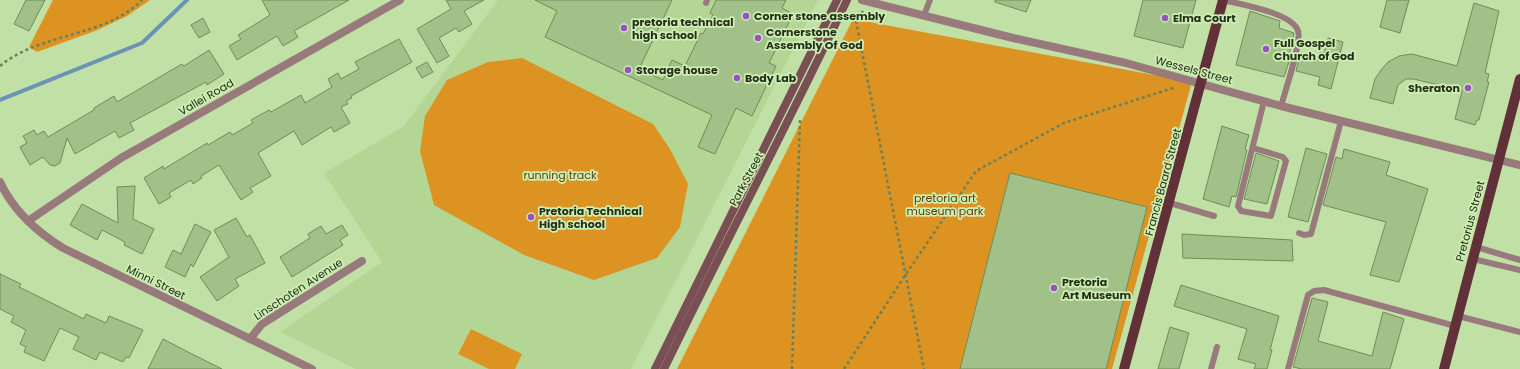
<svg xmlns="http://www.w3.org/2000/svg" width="1520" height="369" font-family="Poppins,sans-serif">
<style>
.built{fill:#b3d695}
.green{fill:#dd9321}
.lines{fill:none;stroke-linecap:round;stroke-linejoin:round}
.stream{stroke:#6a93b6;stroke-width:4}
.building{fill:#a2c188;stroke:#6f8c56}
.path{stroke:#6c815a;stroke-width:2.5;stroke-dasharray:3 3;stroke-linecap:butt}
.lane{stroke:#987a7d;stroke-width:6}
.street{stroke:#987a7d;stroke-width:8}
.secondary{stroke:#794f54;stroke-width:8}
.primary{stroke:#623038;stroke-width:10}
.poi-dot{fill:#9950c3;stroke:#cdedb2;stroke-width:1.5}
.labels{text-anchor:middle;stroke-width:3.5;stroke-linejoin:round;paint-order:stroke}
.poi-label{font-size:11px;font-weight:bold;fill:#232f19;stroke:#cdedb2;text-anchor:start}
.street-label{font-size:11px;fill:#232f19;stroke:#cdedb2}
.park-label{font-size:11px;fill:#603d08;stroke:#cdedb2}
</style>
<rect width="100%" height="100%" fill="#c0e0a5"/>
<path class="built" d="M 498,0 L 818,0 L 631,369 L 356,369 L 280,332 L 382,262 L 324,173 L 403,127 Z"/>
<g class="green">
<path d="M 53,0 L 150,0 L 127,16 L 95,31 L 37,52 L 29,47 Z"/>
<path d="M 853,19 L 1192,82 L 1112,369 L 677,369 Z"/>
<path d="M 522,58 L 653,124 L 670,149 L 688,184 L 680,227 L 657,258 L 594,280 L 524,255 L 434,205 L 420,151 L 425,116 L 447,80 L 488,62 Z"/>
<path d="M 471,329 L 522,354 L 515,369 L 489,369 L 458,354 Z"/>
</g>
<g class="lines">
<path class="stream" d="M 0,100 L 142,43 L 187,0"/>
</g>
<g class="building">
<path d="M 26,0 L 45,0 L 29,31 L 14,24 Z"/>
<path d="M 262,0 L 349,0 L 294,31 L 298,37 L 283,46 L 277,36 L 237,60 L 229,46 L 241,39 L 238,35 L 270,15 Z"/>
<path d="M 446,0 L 484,0 L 464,11 L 472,24 L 459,32 L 456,28 L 439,38 L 449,56 L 437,63 L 417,29 L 451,9 Z"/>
<path d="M 535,0 L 672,0 L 639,69 L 663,80 L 672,60 L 685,66 L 701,33 L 703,34 L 713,15 L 710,13 L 716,0 L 786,0 L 782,8 L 793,14 L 769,63 L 776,66 L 752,116 L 736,108 L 715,154 L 698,147 L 712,115 L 545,37 L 557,11 Z"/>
<path d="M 995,0 L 1031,0 L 1026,12 L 995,2 Z"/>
<path d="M 1143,0 L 1196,0 L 1183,48 L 1134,36 Z"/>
<path d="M 1387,0 L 1409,0 L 1400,33 L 1380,27 Z"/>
<path d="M 1474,3 L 1499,11 L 1485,73 L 1489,74 L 1487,82 L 1489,82 L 1479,120 L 1477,120 L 1475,125 L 1455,119 L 1462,91 L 1414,79 L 1406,79 L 1398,85 L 1393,104 L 1370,98 L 1375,79 L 1381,70 L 1388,62 L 1399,56 L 1412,54 L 1457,66 Z"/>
<path d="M 1250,11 L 1280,21 L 1279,28 L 1294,33 L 1289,55 L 1291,56 L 1284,77 L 1236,65 Z"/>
<path d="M 203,18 L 210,32 L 199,38 L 191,25 Z"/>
<path d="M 1328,38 L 1343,42 L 1331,89 L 1318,85 L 1320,77 L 1296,71 L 1299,58 L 1315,62 L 1316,59 L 1318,59 L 1320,52 L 1324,53 Z"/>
<path d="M 399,39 L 412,62 L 351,96 L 352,98 L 346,101 L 348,104 L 341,107 L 350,123 L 334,132 L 331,127 L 302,145 L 294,131 L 258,153 L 271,176 L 250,188 L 253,192 L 241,200 L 219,165 L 201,176 L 202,178 L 193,184 L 191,180 L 169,193 L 171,197 L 159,204 L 144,178 L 163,166 L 164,169 L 207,143 L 208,145 L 230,132 L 232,135 L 253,123 L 251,120 L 269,110 L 271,112 L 301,95 L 305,103 L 332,87 L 328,79 L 338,73 L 341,79 L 359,69 L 355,62 Z"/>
<path d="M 209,50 L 224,74 L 207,85 L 206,82 L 130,123 L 134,130 L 119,138 L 115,131 L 75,154 L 67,138 L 60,163 L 55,166 L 50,165 L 43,157 L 30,165 L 20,147 L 27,143 L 23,136 L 34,130 L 37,135 L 44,131 L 48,137 L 94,110 L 94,108 L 114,96 L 117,102 L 182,64 L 184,66 Z"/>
<path d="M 427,62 L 433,72 L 422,78 L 416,68 Z"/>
<path d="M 1222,126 L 1249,135 L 1245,149 L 1247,150 L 1236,197 L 1232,196 L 1229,207 L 1203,199 Z"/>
<path d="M 1306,148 L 1327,154 L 1308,222 L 1288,217 Z"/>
<path d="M 1344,149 L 1390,162 L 1386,175 L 1428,189 L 1399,282 L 1370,275 L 1386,222 L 1323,205 L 1336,157 L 1342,159 Z"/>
<path d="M 1256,153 L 1279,161 L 1267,204 L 1244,199 Z"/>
<path d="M 1010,173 L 1147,207 L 1106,369 L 960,369 Z"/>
<path d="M 135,186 L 133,219 L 154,229 L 142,254 L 124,245 L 125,242 L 102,230 L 97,240 L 70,225 L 82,204 L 118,223 L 117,187 Z"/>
<path d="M 236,218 L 247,237 L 250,235 L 265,263 L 235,279 L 239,286 L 217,301 L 200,277 L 229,257 L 214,230 Z"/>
<path d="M 195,224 L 211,232 L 193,267 L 191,264 L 185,277 L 165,267 L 173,250 L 181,254 Z"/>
<path d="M 342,225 L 348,235 L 340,240 L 343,245 L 292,277 L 280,257 L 310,238 L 308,234 L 321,226 L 326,234 Z"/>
<path d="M 1182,234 L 1292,240 L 1293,261 L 1183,258 Z"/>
<path d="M 0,274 L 21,284 L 19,287 L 84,319 L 86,314 L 106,323 L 109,316 L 143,330 L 129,358 L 126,357 L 123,362 L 100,352 L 96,360 L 73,349 L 79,337 L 60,328 L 44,361 L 24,352 L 26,347 L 20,344 L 26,330 L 11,322 L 14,316 L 0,309 Z"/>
<path d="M 1181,285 L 1279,316 L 1270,350 L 1272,350 L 1267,369 L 1254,369 L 1256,364 L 1238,359 L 1247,329 L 1174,306 Z"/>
<path d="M 1312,298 L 1328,302 L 1318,341 L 1372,356 L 1383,312 L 1404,319 L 1390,369 L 1302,369 L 1293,367 Z"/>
<path d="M 1170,327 L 1189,333 L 1179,369 L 1158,369 Z"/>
<path d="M 163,339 L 188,352 L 222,369 L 148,369 Z"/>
</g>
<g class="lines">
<g class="path">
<path d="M 863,11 L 856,21 L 924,369"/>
<path d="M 0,66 C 41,32 104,38 142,0"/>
<path d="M 792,369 L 800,120"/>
<path d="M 844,369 L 906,274 L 976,171 L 1064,123 L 1176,87"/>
</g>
<g class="lane">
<path d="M 1223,0 C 1239,4 1293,13 1298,31 C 1302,41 1285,92 1281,106"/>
<path d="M 706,3 L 707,0"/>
<path d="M 924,15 L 930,0"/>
<path d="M 1253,148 L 1283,157 L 1286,161 L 1271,216 L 1241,211 L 1238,206 L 1264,101"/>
<path d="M 1170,203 L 1214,216"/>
<path d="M 1299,233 L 1304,235 L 1311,234 L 1341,121"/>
<path d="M 1476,247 L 1520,260"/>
<path d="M 1473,259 L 1520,270"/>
<path d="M 1458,316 L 1520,332"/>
<path d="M 1211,369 L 1217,347"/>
<path d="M 1288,369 L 1308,295 L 1314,291 L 1324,290 L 1455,326"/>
</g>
<g class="street">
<path d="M 862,0 L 1013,38 L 1126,63 L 1281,106 L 1520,165"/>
<path d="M 0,182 C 13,210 37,232 63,248 L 312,369"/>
<path d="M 28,221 L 121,158 L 400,0"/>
<path d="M 250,339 L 262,324 L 362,261"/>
</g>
<g class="secondary">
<path d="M 655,369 L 837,0"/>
<path d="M 664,369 C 724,245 788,124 847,0"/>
</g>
<g class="primary">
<path d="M 1124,369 L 1223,0"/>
<path d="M 1444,369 L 1520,79"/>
</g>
</g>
<g class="poi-dot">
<circle cx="746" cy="16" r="4"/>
<circle cx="1165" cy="18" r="4"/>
<circle cx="624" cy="28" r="4"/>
<circle cx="758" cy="38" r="4"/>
<circle cx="1266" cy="49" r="4"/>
<circle cx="628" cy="70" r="4"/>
<circle cx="737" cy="78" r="4"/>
<circle cx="1468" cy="88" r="4"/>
<circle cx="531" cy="217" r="4"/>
<circle cx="1054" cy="288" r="4"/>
</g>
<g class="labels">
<g class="poi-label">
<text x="754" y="20">Corner stone assembly</text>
<text x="1173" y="22">Elma Court</text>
<text x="632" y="26">pretoria technical<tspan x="632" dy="13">high school</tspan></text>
<text x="766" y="36">Cornerstone<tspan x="766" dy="13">Assembly Of God</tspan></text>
<text x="1274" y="47">Full Gospel<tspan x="1274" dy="13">Church of God</tspan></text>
<text x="636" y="74">Storage house</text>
<text x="745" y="82">Body Lab</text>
<text x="1460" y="92" text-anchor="end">Sheraton</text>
<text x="539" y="215">Pretoria Technical<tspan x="539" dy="13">High school</tspan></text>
<text x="1062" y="286">Pretoria<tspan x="1062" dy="13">Art Museum</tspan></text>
</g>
<g class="street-label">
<text transform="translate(1194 70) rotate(15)" y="4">Wessels Street</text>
<text transform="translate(206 97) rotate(-30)" y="4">Vallei Road</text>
<text transform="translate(746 179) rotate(-62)" y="4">Park Street</text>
<text transform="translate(1163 182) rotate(-75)" y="4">Francis Baard Street</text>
<text transform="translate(1470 221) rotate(-75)" y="4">Pretorius Street</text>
<text transform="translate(156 282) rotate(26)" y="4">Minni Street</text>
<text transform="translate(298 289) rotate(-33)" y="4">Linschoten Avenue</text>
</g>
<g class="park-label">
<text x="560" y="179">running track</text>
<text x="945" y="202">pretoria art<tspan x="945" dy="13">museum park</tspan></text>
</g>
</g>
</svg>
